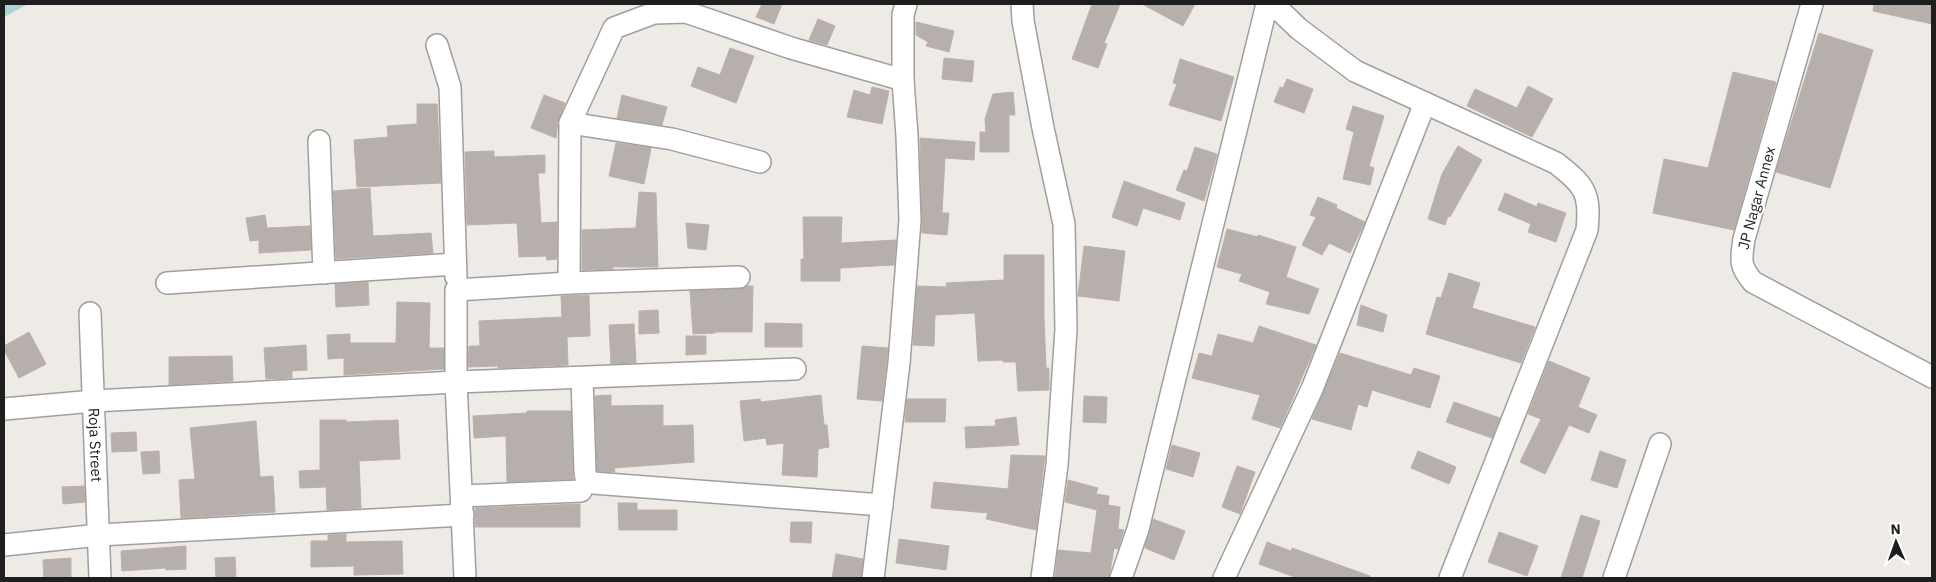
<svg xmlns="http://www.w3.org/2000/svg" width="1936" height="582" font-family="'IBM Plex Sans',sans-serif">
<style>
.water{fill:#aad2d7}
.building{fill:#b7afab;stroke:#beb0a9}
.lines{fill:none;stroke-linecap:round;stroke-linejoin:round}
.minor-casing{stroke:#9f9f9f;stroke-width:24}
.minor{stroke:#fff;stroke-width:21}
.labels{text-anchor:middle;stroke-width:4.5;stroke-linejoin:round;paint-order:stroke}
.street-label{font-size:15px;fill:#1e1e1e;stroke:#fff}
</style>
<rect width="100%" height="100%" fill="#eeeae5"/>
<path class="water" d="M 4,4 L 28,4 L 4,17 Z"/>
<g class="building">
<path d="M 762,4 L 782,4 L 774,24 L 756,17 Z"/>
<path d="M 1092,4 L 1120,4 L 1104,43 L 1107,44 L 1098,68 L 1072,59 Z"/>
<path d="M 1142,4 L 1195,4 L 1183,26 Z"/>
<path d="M 1874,4 L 1932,4 L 1932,24 L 1873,11 Z"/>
<path d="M 818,19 L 835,26 L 827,45 L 809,40 Z"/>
<path d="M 916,22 L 954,31 L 949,52 L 926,46 L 928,42 L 916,35 Z"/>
<path d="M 1819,33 L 1873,50 L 1830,188 L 1776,172 Z"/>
<path d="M 730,48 L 754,56 L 736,103 L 691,86 L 698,67 L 720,75 Z"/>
<path d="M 944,58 L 974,61 L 972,82 L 942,79 Z"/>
<path d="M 1180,59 L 1234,77 L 1221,121 L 1169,105 L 1177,84 L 1173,83 Z"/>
<path d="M 1733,72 L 1776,82 L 1734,230 L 1653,213 L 1664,159 L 1708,168 Z"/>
<path d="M 1287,79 L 1313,89 L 1304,113 L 1274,102 L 1280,87 L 1283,88 Z"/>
<path d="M 1528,86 L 1553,99 L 1532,137 L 1467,106 L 1475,89 L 1517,108 Z"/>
<path d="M 872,87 L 889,91 L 882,124 L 847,117 L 854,90 L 870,95 Z"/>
<path d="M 1013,92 L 1015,115 L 1009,115 L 1009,152 L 980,152 L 980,132 L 986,132 L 985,119 L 993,94 Z"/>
<path d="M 544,95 L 565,103 L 558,121 L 556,138 L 531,128 Z"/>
<path d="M 622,95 L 667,107 L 662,125 L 617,118 Z"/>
<path d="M 417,104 L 437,104 L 441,183 L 357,187 L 354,140 L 388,137 L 387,126 L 417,124 Z"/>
<path d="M 1353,106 L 1384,116 L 1369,166 L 1374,168 L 1370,185 L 1343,179 L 1354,132 L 1346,129 Z"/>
<path d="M 920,138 L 975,142 L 974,160 L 945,158 L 942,213 L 949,213 L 947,235 L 922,233 Z"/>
<path d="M 616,143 L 651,148 L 644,184 L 609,176 Z"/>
<path d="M 1458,146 L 1482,160 L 1450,217 L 1448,216 L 1445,225 L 1428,219 L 1442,174 Z"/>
<path d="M 1195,147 L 1217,154 L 1204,201 L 1176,190 L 1184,170 L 1187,171 Z"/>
<path d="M 494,151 L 494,157 L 545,155 L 545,173 L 538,173 L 541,223 L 557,222 L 557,259 L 547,260 L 546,256 L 519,257 L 517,223 L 467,225 L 465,152 Z"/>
<path d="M 1124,181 L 1185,203 L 1180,220 L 1143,208 L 1137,226 L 1112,217 Z"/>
<path d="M 370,188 L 373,236 L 431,233 L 433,253 L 336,259 L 333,191 Z"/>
<path d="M 639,192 L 656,193 L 658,267 L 613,267 L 613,269 L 582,270 L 582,230 L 636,228 Z"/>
<path d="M 1505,193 L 1537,207 L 1538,203 L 1566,213 L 1556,242 L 1528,232 L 1531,224 L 1498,210 Z"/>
<path d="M 1318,197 L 1337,205 L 1336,208 L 1365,222 L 1350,253 L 1329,243 L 1322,255 L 1302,245 L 1316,217 L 1310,215 Z"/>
<path d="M 265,215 L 267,228 L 310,226 L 311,250 L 259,253 L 259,240 L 250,241 L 246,218 Z"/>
<path d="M 803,217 L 842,217 L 841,243 L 896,240 L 894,265 L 840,268 L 840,281 L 801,281 L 801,259 L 804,259 Z"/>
<path d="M 686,223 L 709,225 L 706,250 L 688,248 Z"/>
<path d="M 1227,229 L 1258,237 L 1258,235 L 1296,247 L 1286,277 L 1319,289 L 1309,314 L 1266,304 L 1270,292 L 1239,281 L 1242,274 L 1217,267 Z"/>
<path d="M 1084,246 L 1125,251 L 1119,301 L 1078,296 Z"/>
<path d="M 1004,255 L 1044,255 L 1044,318 L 1046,368 L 1049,368 L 1049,390 L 1018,391 L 1016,362 L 1003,362 L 1003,360 L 978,361 L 975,313 L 935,315 L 934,346 L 913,345 L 917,286 L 947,287 L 946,283 L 1004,280 Z"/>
<path d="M 1449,273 L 1480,283 L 1472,308 L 1535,327 L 1521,363 L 1426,334 L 1437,297 L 1441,298 Z"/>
<path d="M 368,282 L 369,305 L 336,307 L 335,284 Z"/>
<path d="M 747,286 L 753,286 L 752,332 L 715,332 L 715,333 L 693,334 L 690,291 L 739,289 Z"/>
<path d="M 589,295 L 590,336 L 567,337 L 568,365 L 498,368 L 498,366 L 468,367 L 469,346 L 480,346 L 479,321 L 562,317 L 561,296 Z"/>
<path d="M 397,302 L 430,303 L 429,348 L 444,348 L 444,369 L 344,375 L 344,358 L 328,359 L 327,335 L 350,334 L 350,343 L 396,343 Z"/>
<path d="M 1361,305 L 1387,315 L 1383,332 L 1357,325 Z"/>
<path d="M 658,310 L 659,333 L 639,334 L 639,311 Z"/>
<path d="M 765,323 L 802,324 L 802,347 L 765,347 Z"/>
<path d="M 634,324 L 636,363 L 611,364 L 609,325 Z"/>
<path d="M 1259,326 L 1316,345 L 1280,428 L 1252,419 L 1260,395 L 1192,378 L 1199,353 L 1212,356 L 1218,334 L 1253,343 Z"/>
<path d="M 29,332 L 46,364 L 19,378 L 4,350 L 4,346 Z"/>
<path d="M 686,336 L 706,336 L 706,354 L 686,355 Z"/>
<path d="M 306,345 L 307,370 L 292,371 L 292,378 L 266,379 L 264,348 Z"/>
<path d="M 862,346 L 888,348 L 882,401 L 857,399 Z"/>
<path d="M 1340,353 L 1411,375 L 1414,368 L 1440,376 L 1430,408 L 1372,390 L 1367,407 L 1358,404 L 1351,430 L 1312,419 Z"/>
<path d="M 232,356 L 233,381 L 169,385 L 169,357 Z"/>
<path d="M 1549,361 L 1590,378 L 1578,407 L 1597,415 L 1589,433 L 1569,425 L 1545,474 L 1520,462 L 1541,419 L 1528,414 Z"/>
<path d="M 611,395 L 611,406 L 663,405 L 663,426 L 693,425 L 694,462 L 614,468 L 615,472 L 597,471 L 595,396 Z"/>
<path d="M 821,395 L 824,425 L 827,425 L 829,447 L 818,449 L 817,477 L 782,475 L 784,443 L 767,445 L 766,438 L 744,441 L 740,401 L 760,399 L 761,402 Z"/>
<path d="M 1084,396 L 1107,397 L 1106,423 L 1083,422 Z"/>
<path d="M 907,399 L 946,399 L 945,422 L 905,422 Z"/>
<path d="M 1454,402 L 1500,418 L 1492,438 L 1446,422 Z"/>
<path d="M 527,411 L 571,411 L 573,479 L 507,482 L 506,436 L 474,438 L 473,416 L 527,413 Z"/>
<path d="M 1016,417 L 1019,445 L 966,448 L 965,427 L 996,426 L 995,420 Z"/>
<path d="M 320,420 L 346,420 L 346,422 L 398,420 L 400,459 L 359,461 L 361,508 L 327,510 L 326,487 L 300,488 L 299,471 L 320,470 Z"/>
<path d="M 256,421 L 260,477 L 273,476 L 275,512 L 181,518 L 179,480 L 195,479 L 190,428 Z"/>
<path d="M 136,432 L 137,451 L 112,452 L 111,433 Z"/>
<path d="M 1172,445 L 1200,453 L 1193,477 L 1166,469 Z"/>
<path d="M 159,451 L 160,473 L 143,474 L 141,452 Z"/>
<path d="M 1418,451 L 1456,467 L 1449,484 L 1411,468 Z"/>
<path d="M 1600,451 L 1626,460 L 1617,488 L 1591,480 Z"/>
<path d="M 1011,455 L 1045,456 L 1036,530 L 986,519 L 988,513 L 931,508 L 934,482 L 1008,489 Z"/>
<path d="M 1237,466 L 1255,472 L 1240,514 L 1222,507 Z"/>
<path d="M 1068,480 L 1098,488 L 1096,494 L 1109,496 L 1108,505 L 1120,507 L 1118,529 L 1124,530 L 1118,549 L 1114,548 L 1109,578 L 1055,578 L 1058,550 L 1091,553 L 1097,510 L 1065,502 Z"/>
<path d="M 84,486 L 85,502 L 63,504 L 62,487 Z"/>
<path d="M 618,503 L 637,503 L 637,510 L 677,510 L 677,530 L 619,530 Z"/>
<path d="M 580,504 L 580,527 L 475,527 L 475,508 Z"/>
<path d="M 1581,515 L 1600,521 L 1582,578 L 1561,578 Z"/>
<path d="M 1153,519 L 1185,531 L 1174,560 L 1145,548 Z"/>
<path d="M 791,522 L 812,522 L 811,543 L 790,542 Z"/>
<path d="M 1499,532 L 1538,546 L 1527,576 L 1488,562 Z"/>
<path d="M 346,534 L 346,542 L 402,541 L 403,574 L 354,575 L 354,566 L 311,567 L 311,541 L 328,541 L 328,535 Z"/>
<path d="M 899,539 L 949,546 L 946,570 L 896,563 Z"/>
<path d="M 1267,542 L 1291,551 L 1292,548 L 1370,576 L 1370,578 L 1297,578 L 1259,564 Z"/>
<path d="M 186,546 L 186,569 L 166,570 L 166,568 L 122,571 L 121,551 Z"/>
<path d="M 836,554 L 863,559 L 861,578 L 832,578 Z"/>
<path d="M 235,557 L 236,578 L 216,578 L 215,558 Z"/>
<path d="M 71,558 L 71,578 L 44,578 L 43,560 Z"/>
</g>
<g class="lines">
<g class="minor-casing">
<g id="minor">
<path d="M 1022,4 L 1023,21 L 1043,128 L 1064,224 L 1066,329 L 1057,465 L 1042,578"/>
<path d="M 1273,4 L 1299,29 L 1355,71 L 1556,163 C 1584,185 1591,192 1587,230 L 1450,578"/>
<path d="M 1812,4 L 1744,239 C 1741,259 1739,266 1753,282 L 1932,377"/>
<path d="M 437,45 L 450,87 L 456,277"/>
<path d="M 570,123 L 672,139 L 760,162"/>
<path d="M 319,141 L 324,273"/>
<path d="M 167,283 L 455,264"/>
<path d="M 569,283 L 570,123 L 614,28 L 654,13 L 686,12 L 791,48 L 903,80"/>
<path id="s1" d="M 90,313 L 100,578"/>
<path d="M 582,378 L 585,472 L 586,478 L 593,483 L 882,505"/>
<path d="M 4,409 L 94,401 L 456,382 L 795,369"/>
<path d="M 462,496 L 581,491"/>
<path d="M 4,545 L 99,535 L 463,515"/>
<path d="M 465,578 L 456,382 L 456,290 L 569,283 L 739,277"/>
<path d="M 873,578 L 899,363 L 910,220 L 907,136 L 903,80 L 903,15 L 906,4"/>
<path d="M 1121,578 L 1138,529 L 1267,4"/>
<path d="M 1224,578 L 1312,389 L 1425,103"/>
<path d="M 1614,578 L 1660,444"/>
</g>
</g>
<use href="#minor" class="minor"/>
</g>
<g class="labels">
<g class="street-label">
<text transform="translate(1757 198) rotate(-75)" y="5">JP Nagar Annex</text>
<text dy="5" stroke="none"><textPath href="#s1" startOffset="132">Roja Street</textPath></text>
</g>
</g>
<rect width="1936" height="582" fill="none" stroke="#1e1e1e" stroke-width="10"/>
<g transform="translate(1896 542) rotate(358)" stroke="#ffffff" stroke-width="4" paint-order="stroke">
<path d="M0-4L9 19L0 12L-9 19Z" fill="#1e1e1e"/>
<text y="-8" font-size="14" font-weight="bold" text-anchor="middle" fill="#1e1e1e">N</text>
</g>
</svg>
